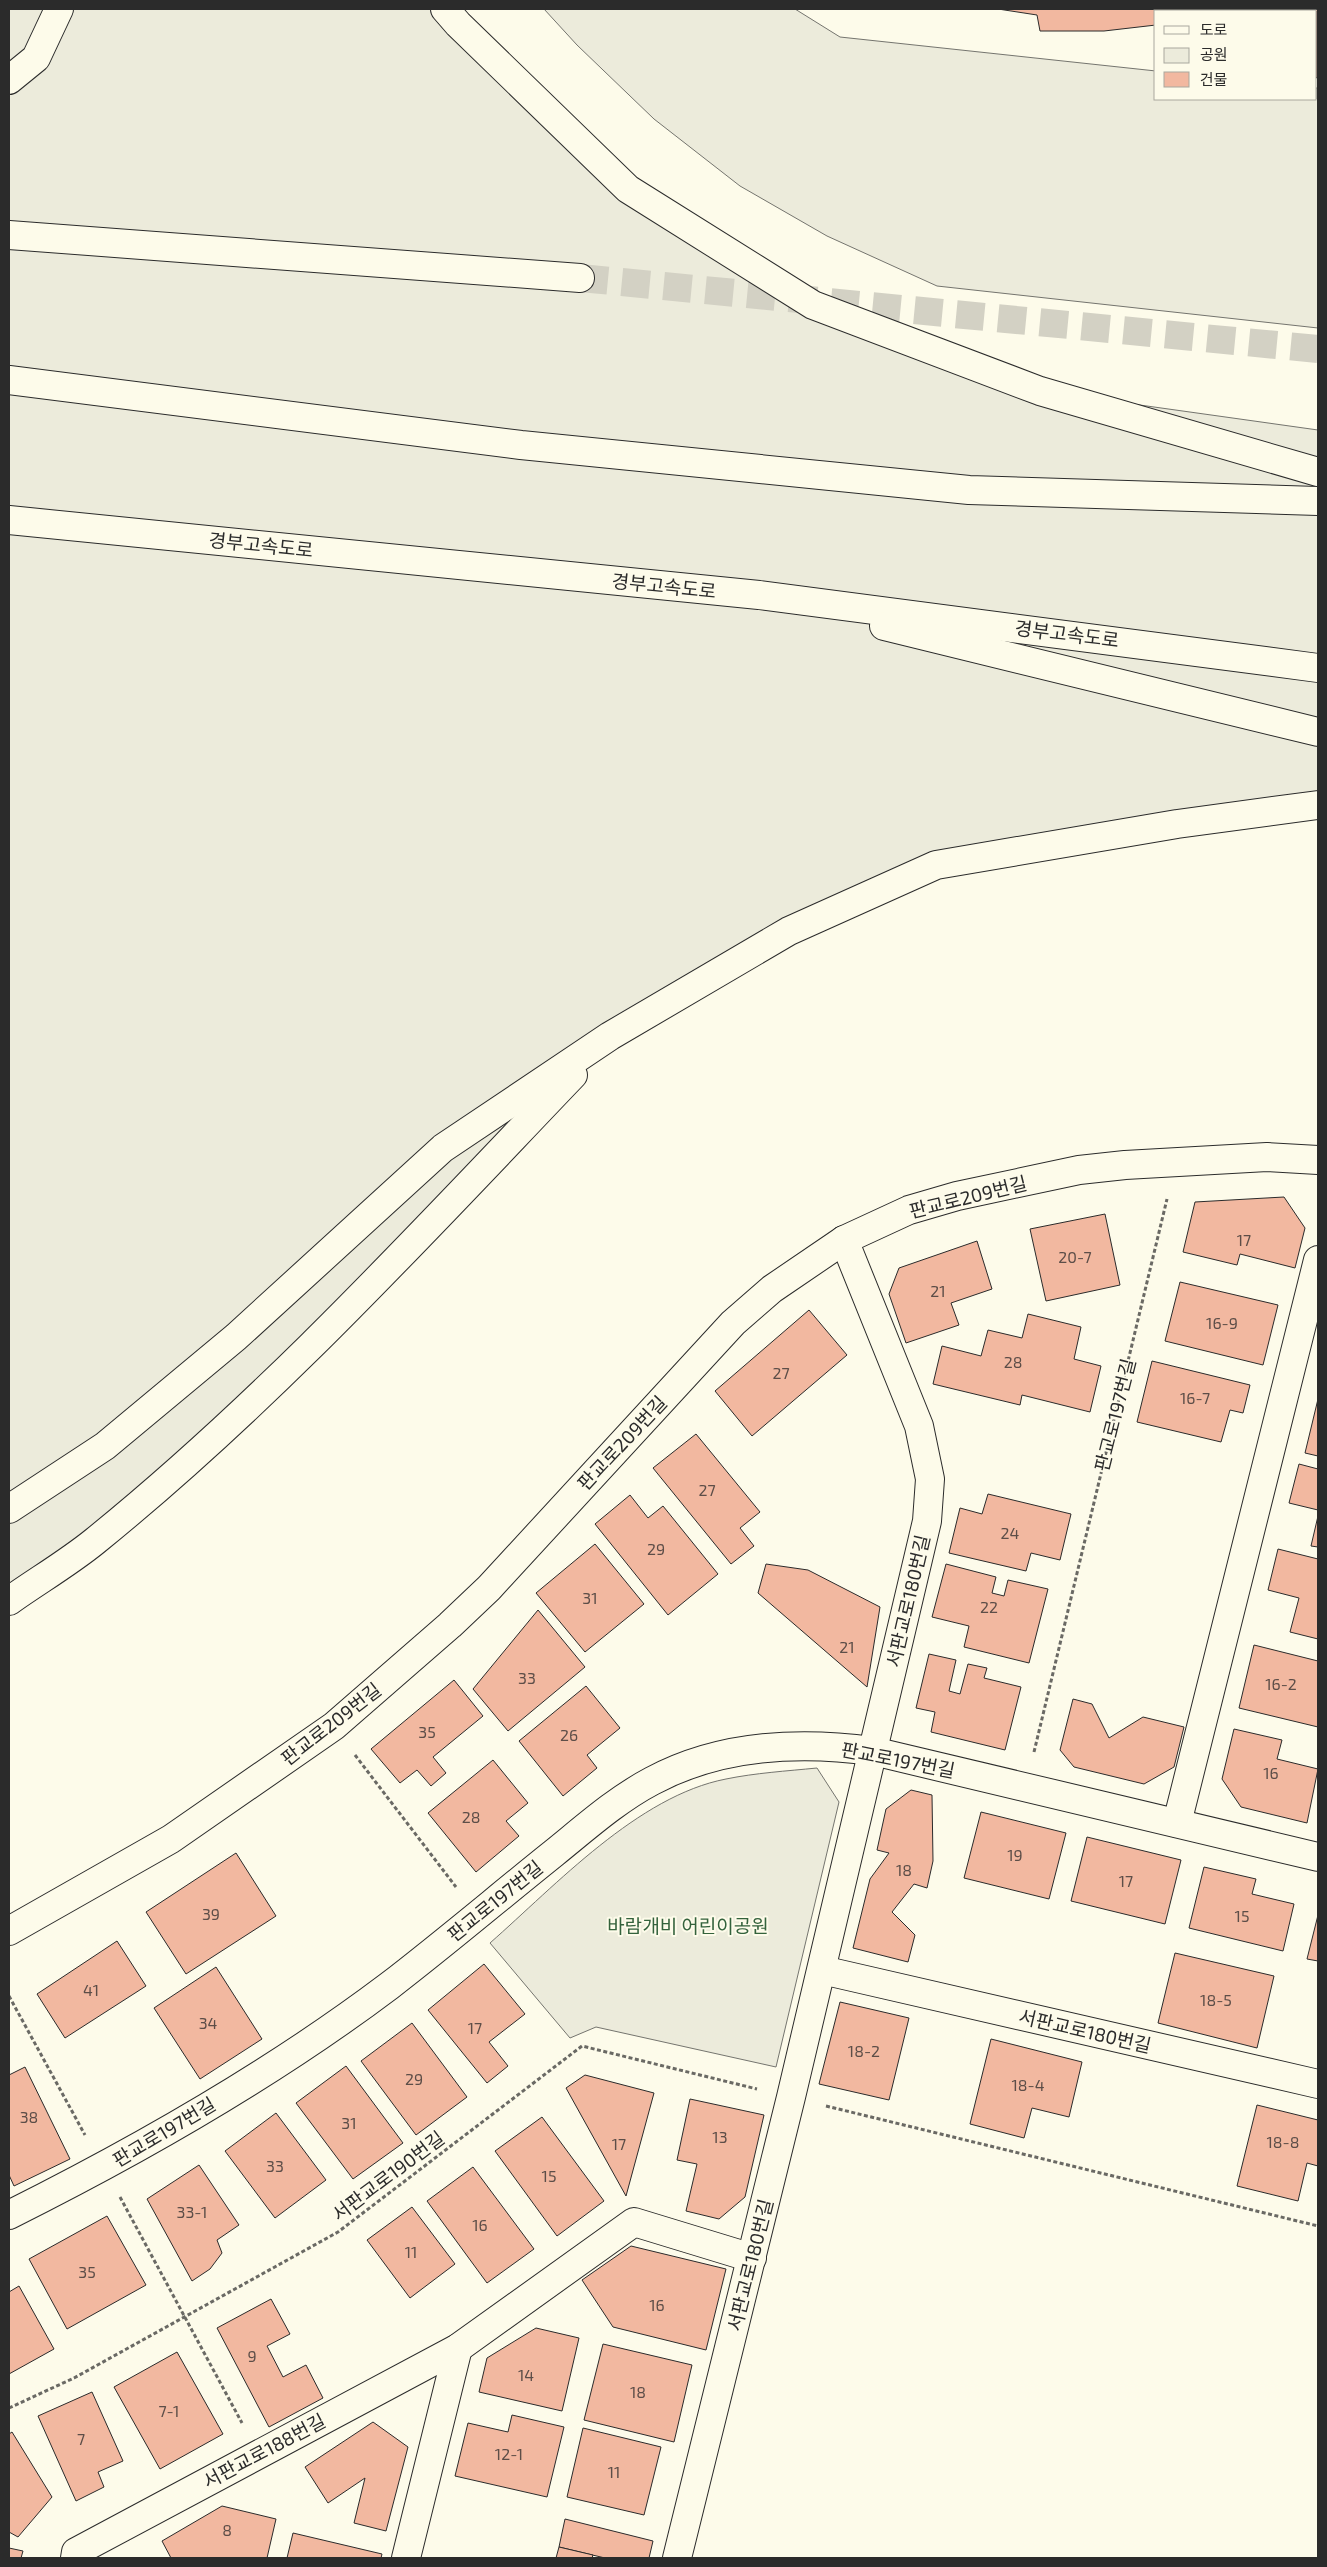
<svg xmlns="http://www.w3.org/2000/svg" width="1327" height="2567" font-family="'Exo 2','Noto Sans KR',sans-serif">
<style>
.green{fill:#ecebdb;stroke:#74746e}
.building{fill:#f2b8a0;stroke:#2b2b2b}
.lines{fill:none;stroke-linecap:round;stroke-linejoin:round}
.highway-tunnel{stroke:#d3d1c4;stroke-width:28;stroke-dasharray:28 14;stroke-linecap:butt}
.minor-casing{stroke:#2b2b2b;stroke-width:30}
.highway-casing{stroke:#2b2b2b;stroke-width:30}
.path{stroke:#6a6964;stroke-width:3;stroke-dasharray:4 2.5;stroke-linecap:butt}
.minor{stroke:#fdfbea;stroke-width:28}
.highway{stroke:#fdfbea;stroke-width:28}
.labels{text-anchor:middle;stroke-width:4;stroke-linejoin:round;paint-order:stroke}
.number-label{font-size:16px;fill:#5d4e48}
.street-label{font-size:19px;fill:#2b2b2b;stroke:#fdfbea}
.park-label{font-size:19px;fill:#34623c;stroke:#fdfbea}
</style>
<rect width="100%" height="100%" fill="#fdfbea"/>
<g class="green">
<path d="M 9,9 L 445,9 L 628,189 L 813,305 L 1040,391 L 1318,430 L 1318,806 L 936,865 L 610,1036 L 381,1276 L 9,1601 Z"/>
<path d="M 544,9 L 795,9 L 840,37 L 1156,71 L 1156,99 L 1316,99 L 1316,88 L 1318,88 L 1318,328 L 937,286 L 827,236 L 740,186 L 654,119 L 577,45 Z"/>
<path d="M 817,1768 L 839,1802 L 776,2067 L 596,2027 L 570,2038 L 490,1943 C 556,1885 638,1796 726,1779 C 755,1773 787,1771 817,1768 Z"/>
</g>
<g class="building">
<path d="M 998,9 L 1155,9 L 1156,25 L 1104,31 L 1040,31 L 1037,15 Z"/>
<path d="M 1276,9 L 1318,9 L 1318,77 L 1316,78 L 1316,11 L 1276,11 Z"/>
<path d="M 1284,1197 L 1305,1228 L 1295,1268 L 1240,1254 L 1237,1265 L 1183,1252 L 1195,1202 Z"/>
<path d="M 1105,1214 L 1120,1285 L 1046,1301 L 1030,1229 Z"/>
<path d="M 977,1241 L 992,1289 L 951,1303 L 959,1325 L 906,1343 L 889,1294 L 899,1268 Z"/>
<path d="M 1180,1282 L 1278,1305 L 1263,1365 L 1165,1341 Z"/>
<path d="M 809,1310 L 847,1355 L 752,1436 L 715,1391 Z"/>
<path d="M 1028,1314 L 1081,1327 L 1074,1359 L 1101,1366 L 1090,1412 L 1022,1395 L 1020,1405 L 933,1384 L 942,1346 L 981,1356 L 988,1330 L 1022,1338 Z"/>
<path d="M 1152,1361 L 1250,1385 L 1243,1413 L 1230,1410 L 1221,1442 L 1137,1422 Z"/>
<path d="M 1318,1399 L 1318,1456 L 1305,1453 Z"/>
<path d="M 696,1434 L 760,1512 L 740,1528 L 754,1546 L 731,1564 L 653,1468 Z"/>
<path d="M 1299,1464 L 1318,1469 L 1318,1510 L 1289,1503 Z"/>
<path d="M 988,1494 L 1071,1514 L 1060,1560 L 1031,1553 L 1026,1571 L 949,1553 L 960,1508 L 982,1514 Z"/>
<path d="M 630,1495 L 648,1518 L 663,1506 L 718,1574 L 668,1615 L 595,1524 Z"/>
<path d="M 1318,1516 L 1318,1547 L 1311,1546 Z"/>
<path d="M 595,1544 L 644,1604 L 585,1652 L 536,1593 Z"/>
<path d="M 1278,1549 L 1318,1559 L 1318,1639 L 1290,1632 L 1299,1598 L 1268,1590 Z"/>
<path d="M 766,1564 L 808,1570 L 880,1607 L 867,1687 L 758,1593 Z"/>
<path d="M 946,1564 L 996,1577 L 992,1593 L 1004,1596 L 1008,1580 L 1048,1589 L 1029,1663 L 964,1647 L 969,1626 L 932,1617 Z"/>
<path d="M 538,1610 L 585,1667 L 508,1731 L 473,1689 Z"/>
<path d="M 1254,1645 L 1318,1661 L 1318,1727 L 1239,1708 Z"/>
<path d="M 929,1654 L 956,1660 L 949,1691 L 960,1694 L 968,1664 L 987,1668 L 984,1678 L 1021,1687 L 1005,1750 L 931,1732 L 935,1712 L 916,1708 Z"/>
<path d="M 454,1680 L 483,1716 L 433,1757 L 446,1773 L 431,1786 L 417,1770 L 400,1783 L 371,1749 Z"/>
<path d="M 586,1686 L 620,1728 L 587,1755 L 597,1768 L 563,1796 L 519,1741 Z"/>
<path d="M 1073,1699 L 1092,1704 L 1109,1738 L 1143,1717 L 1184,1727 L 1174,1767 L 1144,1784 L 1074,1767 L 1060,1750 Z"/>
<path d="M 1234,1729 L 1282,1740 L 1277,1759 L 1318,1769 L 1307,1823 L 1241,1807 L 1222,1779 Z"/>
<path d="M 493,1760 L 528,1803 L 506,1821 L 519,1836 L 476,1872 L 428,1813 Z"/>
<path d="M 911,1790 L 932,1795 L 933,1861 L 927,1888 L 914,1884 L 892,1912 L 915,1935 L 908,1962 L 853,1948 L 870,1879 L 889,1853 L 877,1850 L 886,1809 Z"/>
<path d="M 981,1812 L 1066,1833 L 1049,1899 L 964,1878 Z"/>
<path d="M 1087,1837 L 1181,1860 L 1165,1924 L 1071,1901 Z"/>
<path d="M 236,1853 L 276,1916 L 186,1974 L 146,1912 Z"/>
<path d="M 1204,1867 L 1256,1879 L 1252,1894 L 1294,1904 L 1283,1951 L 1189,1928 Z"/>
<path d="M 1318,1915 L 1318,1961 L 1307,1959 Z"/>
<path d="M 117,1941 L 146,1986 L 65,2038 L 37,1994 Z"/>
<path d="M 1175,1953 L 1274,1976 L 1257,2048 L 1158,2023 Z"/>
<path d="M 484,1964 L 525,2014 L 489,2042 L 508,2066 L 487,2083 L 428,2010 Z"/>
<path d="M 216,1967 L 262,2039 L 200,2079 L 154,2008 Z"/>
<path d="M 840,2002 L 909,2018 L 889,2100 L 819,2084 Z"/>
<path d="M 412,2023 L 467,2097 L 416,2135 L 361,2061 Z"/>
<path d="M 991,2039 L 1082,2062 L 1069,2117 L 1032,2108 L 1024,2138 L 970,2124 Z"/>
<path d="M 346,2066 L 403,2143 L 353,2179 L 296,2103 Z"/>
<path d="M 25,2067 L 70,2159 L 14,2186 L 9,2175 L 9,2075 Z"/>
<path d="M 585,2075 L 654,2093 L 626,2196 L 566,2088 Z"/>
<path d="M 690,2099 L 764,2115 L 745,2197 L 719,2219 L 686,2211 L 697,2164 L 677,2160 Z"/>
<path d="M 1257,2105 L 1318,2120 L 1318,2166 L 1307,2163 L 1298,2201 L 1237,2186 Z"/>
<path d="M 276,2113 L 326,2180 L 275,2218 L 225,2151 Z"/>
<path d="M 542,2117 L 604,2201 L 557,2236 L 495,2151 Z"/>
<path d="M 199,2165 L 239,2225 L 217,2240 L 222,2253 L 210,2269 L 192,2281 L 147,2199 Z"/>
<path d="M 473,2167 L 534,2249 L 487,2283 L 427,2201 Z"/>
<path d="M 412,2207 L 455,2264 L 410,2298 L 367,2240 Z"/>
<path d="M 107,2216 L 146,2285 L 67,2329 L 29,2259 Z"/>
<path d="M 631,2246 L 726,2269 L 706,2350 L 613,2327 L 582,2280 Z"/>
<path d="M 19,2286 L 54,2349 L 9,2374 L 9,2292 Z"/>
<path d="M 271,2299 L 290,2334 L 267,2346 L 283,2377 L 306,2365 L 323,2398 L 269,2427 L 217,2328 Z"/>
<path d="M 536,2328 L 579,2338 L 562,2411 L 479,2392 L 487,2358 Z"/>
<path d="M 603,2344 L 692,2365 L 674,2442 L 584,2420 Z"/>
<path d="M 177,2352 L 223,2434 L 160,2469 L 114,2387 Z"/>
<path d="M 92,2392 L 123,2461 L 98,2472 L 104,2487 L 76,2501 L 38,2416 Z"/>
<path d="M 512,2415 L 564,2427 L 547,2497 L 455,2476 L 468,2423 L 508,2432 Z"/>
<path d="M 373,2422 L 408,2447 L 386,2531 L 354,2523 L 365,2478 L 328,2503 L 305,2467 Z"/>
<path d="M 583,2428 L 661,2447 L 644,2515 L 567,2497 Z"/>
<path d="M 12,2432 L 52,2497 L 18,2537 L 9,2532 L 9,2434 Z"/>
<path d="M 222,2506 L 276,2519 L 267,2558 L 171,2558 L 162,2541 Z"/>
<path d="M 565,2519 L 653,2541 L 649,2558 L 605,2558 L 559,2547 Z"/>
<path d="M 293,2533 L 382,2554 L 381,2558 L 287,2558 Z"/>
<path d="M 559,2547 L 593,2555 L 592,2558 L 556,2558 Z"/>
<path d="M 9,2548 L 23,2551 L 21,2558 L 9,2558 Z"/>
</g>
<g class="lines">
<path class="highway-tunnel" d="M 580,278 L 1318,349"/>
<g class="minor-casing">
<g id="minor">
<path d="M 1205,9 L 1205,11"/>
<path d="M 9,80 L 36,58 L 59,9"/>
<path d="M 1177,1823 L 1318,1260"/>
<path d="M 9,1931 L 171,1839 L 334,1726 L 450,1625 L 489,1588 L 733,1323 L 772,1289 L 844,1240 L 909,1210 L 957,1196 L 1079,1170 L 1125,1165 L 1267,1157 L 1318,1160"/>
<path d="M 822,1970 L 1318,2084"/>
<path d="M 9,2215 C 141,2149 271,2075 389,1986 C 445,1943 499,1897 554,1853 C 585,1828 616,1800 652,1781 C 719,1745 799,1741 873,1751 L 1318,1857"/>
<path d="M 75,2558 L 76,2552 L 458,2348 L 634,2222 L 752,2258"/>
<path d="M 406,2558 L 458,2348"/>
<path d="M 677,2558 L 791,2097 L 927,1521 L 930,1479 L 919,1426 L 844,1240"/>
</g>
</g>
<g class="highway-casing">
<g id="highway">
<path d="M 445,9 L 458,24 L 628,189 L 813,305 L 1040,391 L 1318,472"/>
<path d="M 9,235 L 580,278"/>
<path d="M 9,380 L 521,445 L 969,490 L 1318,501"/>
<path d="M 9,520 L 759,595 L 1318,668"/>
<path d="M 884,626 L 1318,732"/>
<path d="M 9,1509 L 105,1446 L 236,1337 L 443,1148 L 610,1036 L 789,931 L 936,865 L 1177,824 L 1318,805"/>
<path d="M 9,1601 C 37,1581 68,1563 95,1541 C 268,1401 419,1236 573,1075"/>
</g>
</g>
<g class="path">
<path d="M 1034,1752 L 1167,1199"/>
<path d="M 355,1755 L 456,1887"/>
<path d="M 9,1996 L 85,2135"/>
<path d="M 826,2106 L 1318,2226"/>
<path d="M 120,2197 L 242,2423"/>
<path d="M 9,2408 L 74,2378 L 338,2232 L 582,2046 L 757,2089"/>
</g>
<use href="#minor" class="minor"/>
<use href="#highway" class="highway"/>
</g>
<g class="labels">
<g class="number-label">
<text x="1244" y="1246">17</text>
<text x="1075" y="1263">20-7</text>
<text x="938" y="1297">21</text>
<text x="1222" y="1329">16-9</text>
<text x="1013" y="1368">28</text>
<text x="781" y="1379">27</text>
<text x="1195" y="1404">16-7</text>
<text x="707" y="1496">27</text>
<text x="1010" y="1539">24</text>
<text x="656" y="1555">29</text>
<text x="590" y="1604">31</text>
<text x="989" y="1613">22</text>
<text x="847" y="1653">21</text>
<text x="527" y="1684">33</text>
<text x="1281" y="1690">16-2</text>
<text x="427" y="1738">35</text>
<text x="569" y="1741">26</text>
<text x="1271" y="1779">16</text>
<text x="471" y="1823">28</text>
<text x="1015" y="1861">19</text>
<text x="904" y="1876">18</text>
<text x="1126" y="1887">17</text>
<text x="211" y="1920">39</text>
<text x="1242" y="1922">15</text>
<text x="91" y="1996">41</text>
<text x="1216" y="2006">18-5</text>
<text x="208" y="2029">34</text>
<text x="475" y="2034">17</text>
<text x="864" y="2057">18-2</text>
<text x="414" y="2085">29</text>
<text x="1028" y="2091">18-4</text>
<text x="29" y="2123">38</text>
<text x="349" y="2129">31</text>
<text x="720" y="2143">13</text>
<text x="1283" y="2148">18-8</text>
<text x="619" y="2150">17</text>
<text x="275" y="2172">33</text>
<text x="549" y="2182">15</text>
<text x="192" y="2218">33-1</text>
<text x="480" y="2231">16</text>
<text x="411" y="2258">11</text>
<text x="87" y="2278">35</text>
<text x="657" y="2311">16</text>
<text x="252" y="2362">9</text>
<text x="526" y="2381">14</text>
<text x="638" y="2398">18</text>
<text x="169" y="2417">7-1</text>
<text x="81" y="2445">7</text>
<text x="509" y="2460">12-1</text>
<text x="614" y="2478">11</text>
<text x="227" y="2536">8</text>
</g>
<g class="street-label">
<text transform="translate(261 545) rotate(6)" y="7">경부고속도로</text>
<text transform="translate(664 586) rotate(6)" y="7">경부고속도로</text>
<text transform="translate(1067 634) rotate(7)" y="7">경부고속도로</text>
<text transform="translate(968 1197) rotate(-14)" y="7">판교로209번길</text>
<text transform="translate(1115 1415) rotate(-76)" y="7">판교로197번길</text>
<text transform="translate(622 1443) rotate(-47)" y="7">판교로209번길</text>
<text transform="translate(908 1601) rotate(-77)" y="7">서판교로180번길</text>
<text transform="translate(331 1724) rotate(-38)" y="7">판교로209번길</text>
<text transform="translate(898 1760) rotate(11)" y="7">판교로197번길</text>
<text transform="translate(495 1901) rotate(-39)" y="7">판교로197번길</text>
<text transform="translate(1085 2031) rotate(13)" y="7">서판교로180번길</text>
<text transform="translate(164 2132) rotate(-31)" y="7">판교로197번길</text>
<text transform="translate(388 2176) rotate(-37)" y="7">서판교로190번길</text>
<text transform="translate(750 2265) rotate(-76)" y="7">서판교로180번길</text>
<text transform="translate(264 2451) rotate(-28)" y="7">서판교로188번길</text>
</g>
<g class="park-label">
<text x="688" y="1933">바람개비 어린이공원</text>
</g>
</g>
<rect width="1327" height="2567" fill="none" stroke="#2b2b2b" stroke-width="20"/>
<rect x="1154" y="10" width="162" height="90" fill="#fdfbea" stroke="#a9a89e"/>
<rect x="1164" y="26" width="25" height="8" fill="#fdfbea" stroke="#a9a89e"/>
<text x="1200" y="35" font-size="15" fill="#2b2b2b">도로</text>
<rect x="1164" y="48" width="25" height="15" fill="#ecebdb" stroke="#a9a89e"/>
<text x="1200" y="60" font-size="15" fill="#2b2b2b">공원</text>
<rect x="1164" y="72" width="25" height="15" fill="#f2b8a0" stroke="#a9a89e"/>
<text x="1200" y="85" font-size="15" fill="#2b2b2b">건물</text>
</svg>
